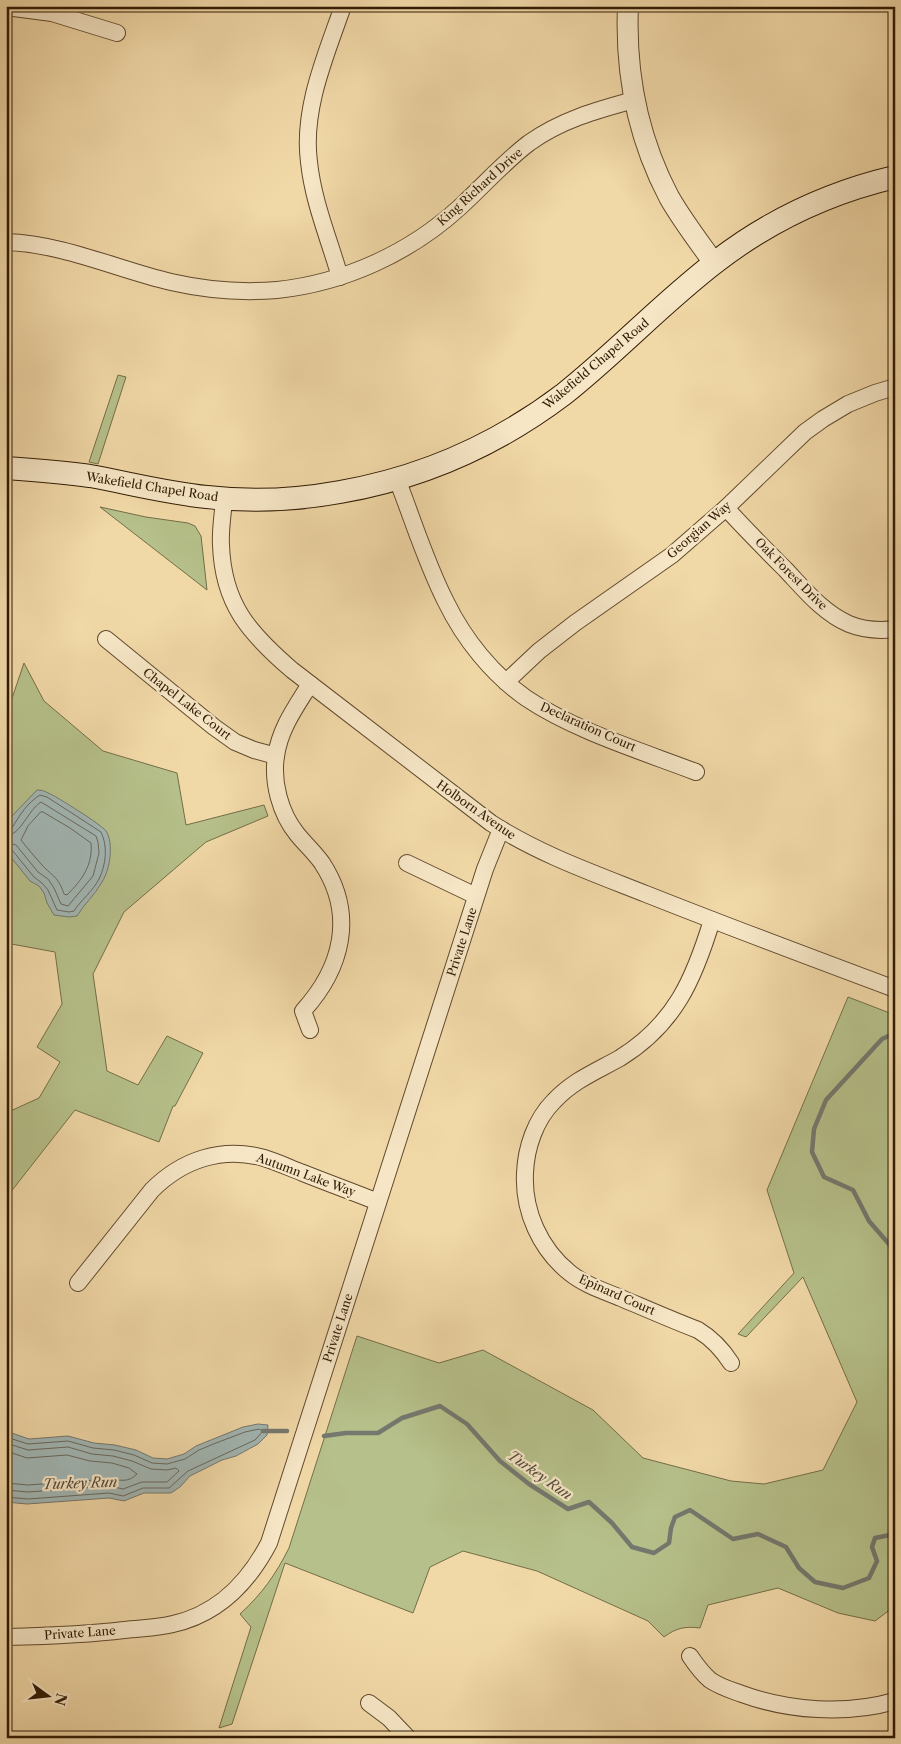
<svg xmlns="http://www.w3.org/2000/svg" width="901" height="1744" font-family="'Libre Caslon Text',serif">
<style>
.green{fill:#b6c08a;stroke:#746e47}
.water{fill:#a1b6b4;stroke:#74786e}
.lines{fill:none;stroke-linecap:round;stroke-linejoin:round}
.shore{stroke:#69685c;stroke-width:1}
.stream{stroke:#74786e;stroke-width:4.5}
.minor-casing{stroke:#614a2d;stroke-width:18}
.tertiary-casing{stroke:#614a2d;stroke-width:22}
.secondary-casing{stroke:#311b04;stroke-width:24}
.minor{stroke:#f6e6c6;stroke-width:16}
.tertiary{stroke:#f6e6c6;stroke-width:20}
.secondary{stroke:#f6e6c6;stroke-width:22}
.labels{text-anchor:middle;stroke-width:4.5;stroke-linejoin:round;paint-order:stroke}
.street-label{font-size:12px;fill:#311b04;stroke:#f6e6c6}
.water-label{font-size:14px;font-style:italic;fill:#534a39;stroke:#f6e6c6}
</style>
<rect width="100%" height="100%" fill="#f1d8a7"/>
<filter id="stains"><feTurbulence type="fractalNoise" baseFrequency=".004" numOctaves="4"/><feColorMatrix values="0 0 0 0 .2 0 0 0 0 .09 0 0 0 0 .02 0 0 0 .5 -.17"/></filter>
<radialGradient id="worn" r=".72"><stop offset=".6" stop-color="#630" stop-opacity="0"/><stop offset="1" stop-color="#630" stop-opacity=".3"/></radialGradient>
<g class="green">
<path d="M 118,375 L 126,377 L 98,464 L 89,462 Z"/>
<path d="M 100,507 L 146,517 L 188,523 L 195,526 L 201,536 L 207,590 Z"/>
<path d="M 24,663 L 44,701 L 103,751 L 177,773 L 186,825 L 264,805 L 268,816 L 206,842 L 124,912 L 93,974 L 107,1071 L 138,1085 L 167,1036 L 203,1053 L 175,1106 L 173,1106 L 159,1142 L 75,1110 L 6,1198 L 6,1113 L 39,1098 L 60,1062 L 37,1047 L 62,1004 L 55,952 L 6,943 L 6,716 Z"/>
<path d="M 848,997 L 895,1015 L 895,1606 L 875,1621 L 838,1613 L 778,1588 L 708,1605 L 700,1628 C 685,1626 676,1628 664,1637 L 648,1621 L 537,1571 L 463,1551 L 430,1567 L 413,1613 L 285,1563 L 232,1724 L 219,1728 L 251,1627 L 240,1614 C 262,1594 276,1574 289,1548 L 357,1336 L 439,1363 L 483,1350 L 593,1410 L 643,1458 L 731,1481 L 764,1484 L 823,1470 L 857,1402 L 803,1277 L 746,1337 L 738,1334 L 794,1273 L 767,1190 Z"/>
</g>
<g class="water">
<path d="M 37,790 C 41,790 45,791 48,793 C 56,796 102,825 106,831 C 114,843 110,870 102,882 C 95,895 84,904 77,916 L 69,917 L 54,915 L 47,903 L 44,893 L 39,886 L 30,881 L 6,851 L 6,829 L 12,816 Z"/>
<path d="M 258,1424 L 268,1425 L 267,1435 L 258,1444 L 236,1456 L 222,1460 L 190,1476 L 180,1487 L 171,1493 L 144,1493 L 124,1501 L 109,1498 L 27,1504 L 6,1502 L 6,1431 L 29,1439 L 68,1436 L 94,1443 L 115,1445 L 136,1450 L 153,1458 L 167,1459 L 184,1454 L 196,1446 L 243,1427 Z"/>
</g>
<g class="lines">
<g class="shore">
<path d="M 41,812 L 43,812 L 70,828 L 91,843 C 93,865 82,880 67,895 L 64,894 C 58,876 53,877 42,865 C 35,857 28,849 21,840 L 28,826 Z"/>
<path d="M 6,830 L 12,828 C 19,816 28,802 40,795 L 47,797 L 101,832 C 108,846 106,865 99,879 C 93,891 81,900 74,911 L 69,912 L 57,910 L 48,890 L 42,883 L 34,877 L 12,850 L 6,849"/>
<path d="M 6,836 C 21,835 28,810 41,802 L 96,836 L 98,842 L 99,853 L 93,876 L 68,906 L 61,904 L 54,888 L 48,879 L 38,872 L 16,845 L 6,842"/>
<path d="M 6,1437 L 28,1444 L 68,1441 L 93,1448 L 114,1450 L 134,1455 L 152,1463 L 167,1464 L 185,1459 L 199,1450 L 216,1443 L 245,1432 L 259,1429 L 263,1431 L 255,1440 L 188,1471 L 169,1488 L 143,1488 L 123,1496 L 109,1493 L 28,1499 L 6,1497"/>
<path d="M 6,1443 L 28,1450 L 68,1447 L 92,1454 L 113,1456 L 132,1461 L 151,1469 L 167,1470 L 176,1468 L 179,1471 L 167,1482 L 142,1482 L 123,1489 L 109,1486 L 28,1492 L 6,1490"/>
<path d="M 6,1451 L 27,1458 L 67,1455 L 90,1461 L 112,1463 L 129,1468 L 137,1474 C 128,1483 121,1480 109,1479 L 28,1485 L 6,1483"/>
</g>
<g class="stream">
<path d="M 895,1033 L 882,1039 L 826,1100 L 814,1129 L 812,1152 L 824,1177 L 853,1190 L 869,1221 L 895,1251"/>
<path d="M 263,1431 L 287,1431"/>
<path d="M 324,1436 L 346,1433 L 378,1433 L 402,1418 L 440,1406 L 467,1424 L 500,1461 L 529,1484 L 568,1509 L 589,1502 L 612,1523 L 632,1547 L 654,1553 L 669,1543 L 671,1528 L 675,1517 L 690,1510 L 733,1539 L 758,1534 L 786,1547 L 799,1568 L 815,1582 L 843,1588 L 869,1578 L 877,1561 L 872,1547 L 875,1538 L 895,1534"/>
</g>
<g class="minor-casing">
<g id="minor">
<path d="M 6,7 L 52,13 L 117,33"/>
<path d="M 6,242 C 64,244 116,269 171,282 C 206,290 241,293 277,290 C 344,283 410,253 460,207 C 483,186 504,162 529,143 C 561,120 597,110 634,100"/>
<path d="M 340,277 C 329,239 313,201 309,162 C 302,109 326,55 343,6"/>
<path d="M 397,479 C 413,520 426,563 446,602 C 464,639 492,674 526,698 C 573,730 641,751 696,772"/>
<path d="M 224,499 C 223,514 220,530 221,545 C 223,604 249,633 292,670 L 491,823 C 539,854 593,873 646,894 C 729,927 812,958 895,989"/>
<path d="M 726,508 C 745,529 765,549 785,569 C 804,589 823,613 849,624 C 864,630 879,631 895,629"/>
<path d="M 106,639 L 214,727 L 235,742 L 254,750 L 276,756"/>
<path d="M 506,682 L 539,651 L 575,623 L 672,555 L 726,508 L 805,432 L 823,419 L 848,404 L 875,393 L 895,387"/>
<path d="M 310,684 C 296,707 280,728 276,756 C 272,782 280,813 297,834 C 305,844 315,853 322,863 C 356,915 342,968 303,1011 L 310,1030"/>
<path d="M 407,863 L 476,896"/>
<path d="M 712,920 C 694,979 675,1024 620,1058 C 595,1072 574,1080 554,1101 C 535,1120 526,1148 525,1173 C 523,1211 540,1249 570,1273 C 585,1285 604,1291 621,1298 C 647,1309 672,1320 698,1330 C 713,1339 722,1349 731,1363"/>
<path d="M 78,1283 L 152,1190 C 182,1160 222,1146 264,1158 C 277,1162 290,1168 303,1173 C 328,1183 353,1192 378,1202"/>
<path d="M 6,1637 C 46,1636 85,1635 124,1630 C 140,1628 158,1628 173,1624 C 218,1614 248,1583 269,1543 L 485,869 L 501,829"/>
<path d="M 690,1656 C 696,1665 702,1673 710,1680 C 720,1687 731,1690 742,1694 C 789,1711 846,1715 895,1701"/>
<path d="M 369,1703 L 389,1718 L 408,1738"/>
</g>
</g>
<g class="tertiary-casing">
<path id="tertiary" d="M 628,6 C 625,74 637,136 669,197 C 682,220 699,242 714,263"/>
</g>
<g class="secondary-casing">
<path id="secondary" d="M 6,468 C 34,470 62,472 90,476 C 129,483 167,493 207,497 C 250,502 296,500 340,492 C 421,478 498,444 564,394 C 617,352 663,302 717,261 C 769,221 831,192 895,177"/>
</g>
<use href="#minor" class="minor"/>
<use href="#tertiary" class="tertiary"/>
<use href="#secondary" class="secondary"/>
</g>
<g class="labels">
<g class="street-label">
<text transform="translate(480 187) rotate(-42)" y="4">King Richard Drive</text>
<text transform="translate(596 364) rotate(-40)" y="4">Wakefield Chapel Road</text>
<text transform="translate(152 487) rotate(9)" y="4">Wakefield Chapel Road</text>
<text transform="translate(699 530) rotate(-41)" y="4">Georgian Way</text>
<text transform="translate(791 574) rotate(45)" y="4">Oak Forest Drive</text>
<text transform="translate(187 704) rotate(38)" y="4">Chapel Lake Court</text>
<text transform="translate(588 727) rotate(24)" y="4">Declaration Court</text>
<text transform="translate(476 810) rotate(35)" y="4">Holborn Avenue</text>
<text transform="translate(462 942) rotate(-72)" y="4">Private Lane</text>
<text transform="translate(306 1175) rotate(20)" y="4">Autumn Lake Way</text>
<text transform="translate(617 1295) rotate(24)" y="4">Epinard Court</text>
<text transform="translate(338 1328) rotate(-72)" y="4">Private Lane</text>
<text transform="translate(80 1633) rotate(-4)" y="4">Private Lane</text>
</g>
<g class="water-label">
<text transform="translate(540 1475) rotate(35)" y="5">Turkey Run</text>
<text transform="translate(80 1483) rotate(-2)" y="5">Turkey Run</text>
</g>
</g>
<rect width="901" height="1744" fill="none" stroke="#f1d8a7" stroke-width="25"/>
<rect x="8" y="8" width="886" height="1729" fill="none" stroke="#311b04" stroke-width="2.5"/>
<rect x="12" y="12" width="876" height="1719" fill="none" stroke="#311b04"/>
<g transform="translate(48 1696) rotate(105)" stroke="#f6e6c6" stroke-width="4" paint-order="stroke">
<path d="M0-4L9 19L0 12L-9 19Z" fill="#311b04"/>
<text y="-8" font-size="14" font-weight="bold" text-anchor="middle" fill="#311b04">N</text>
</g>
<rect width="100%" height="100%" filter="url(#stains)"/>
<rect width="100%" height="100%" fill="url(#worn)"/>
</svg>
